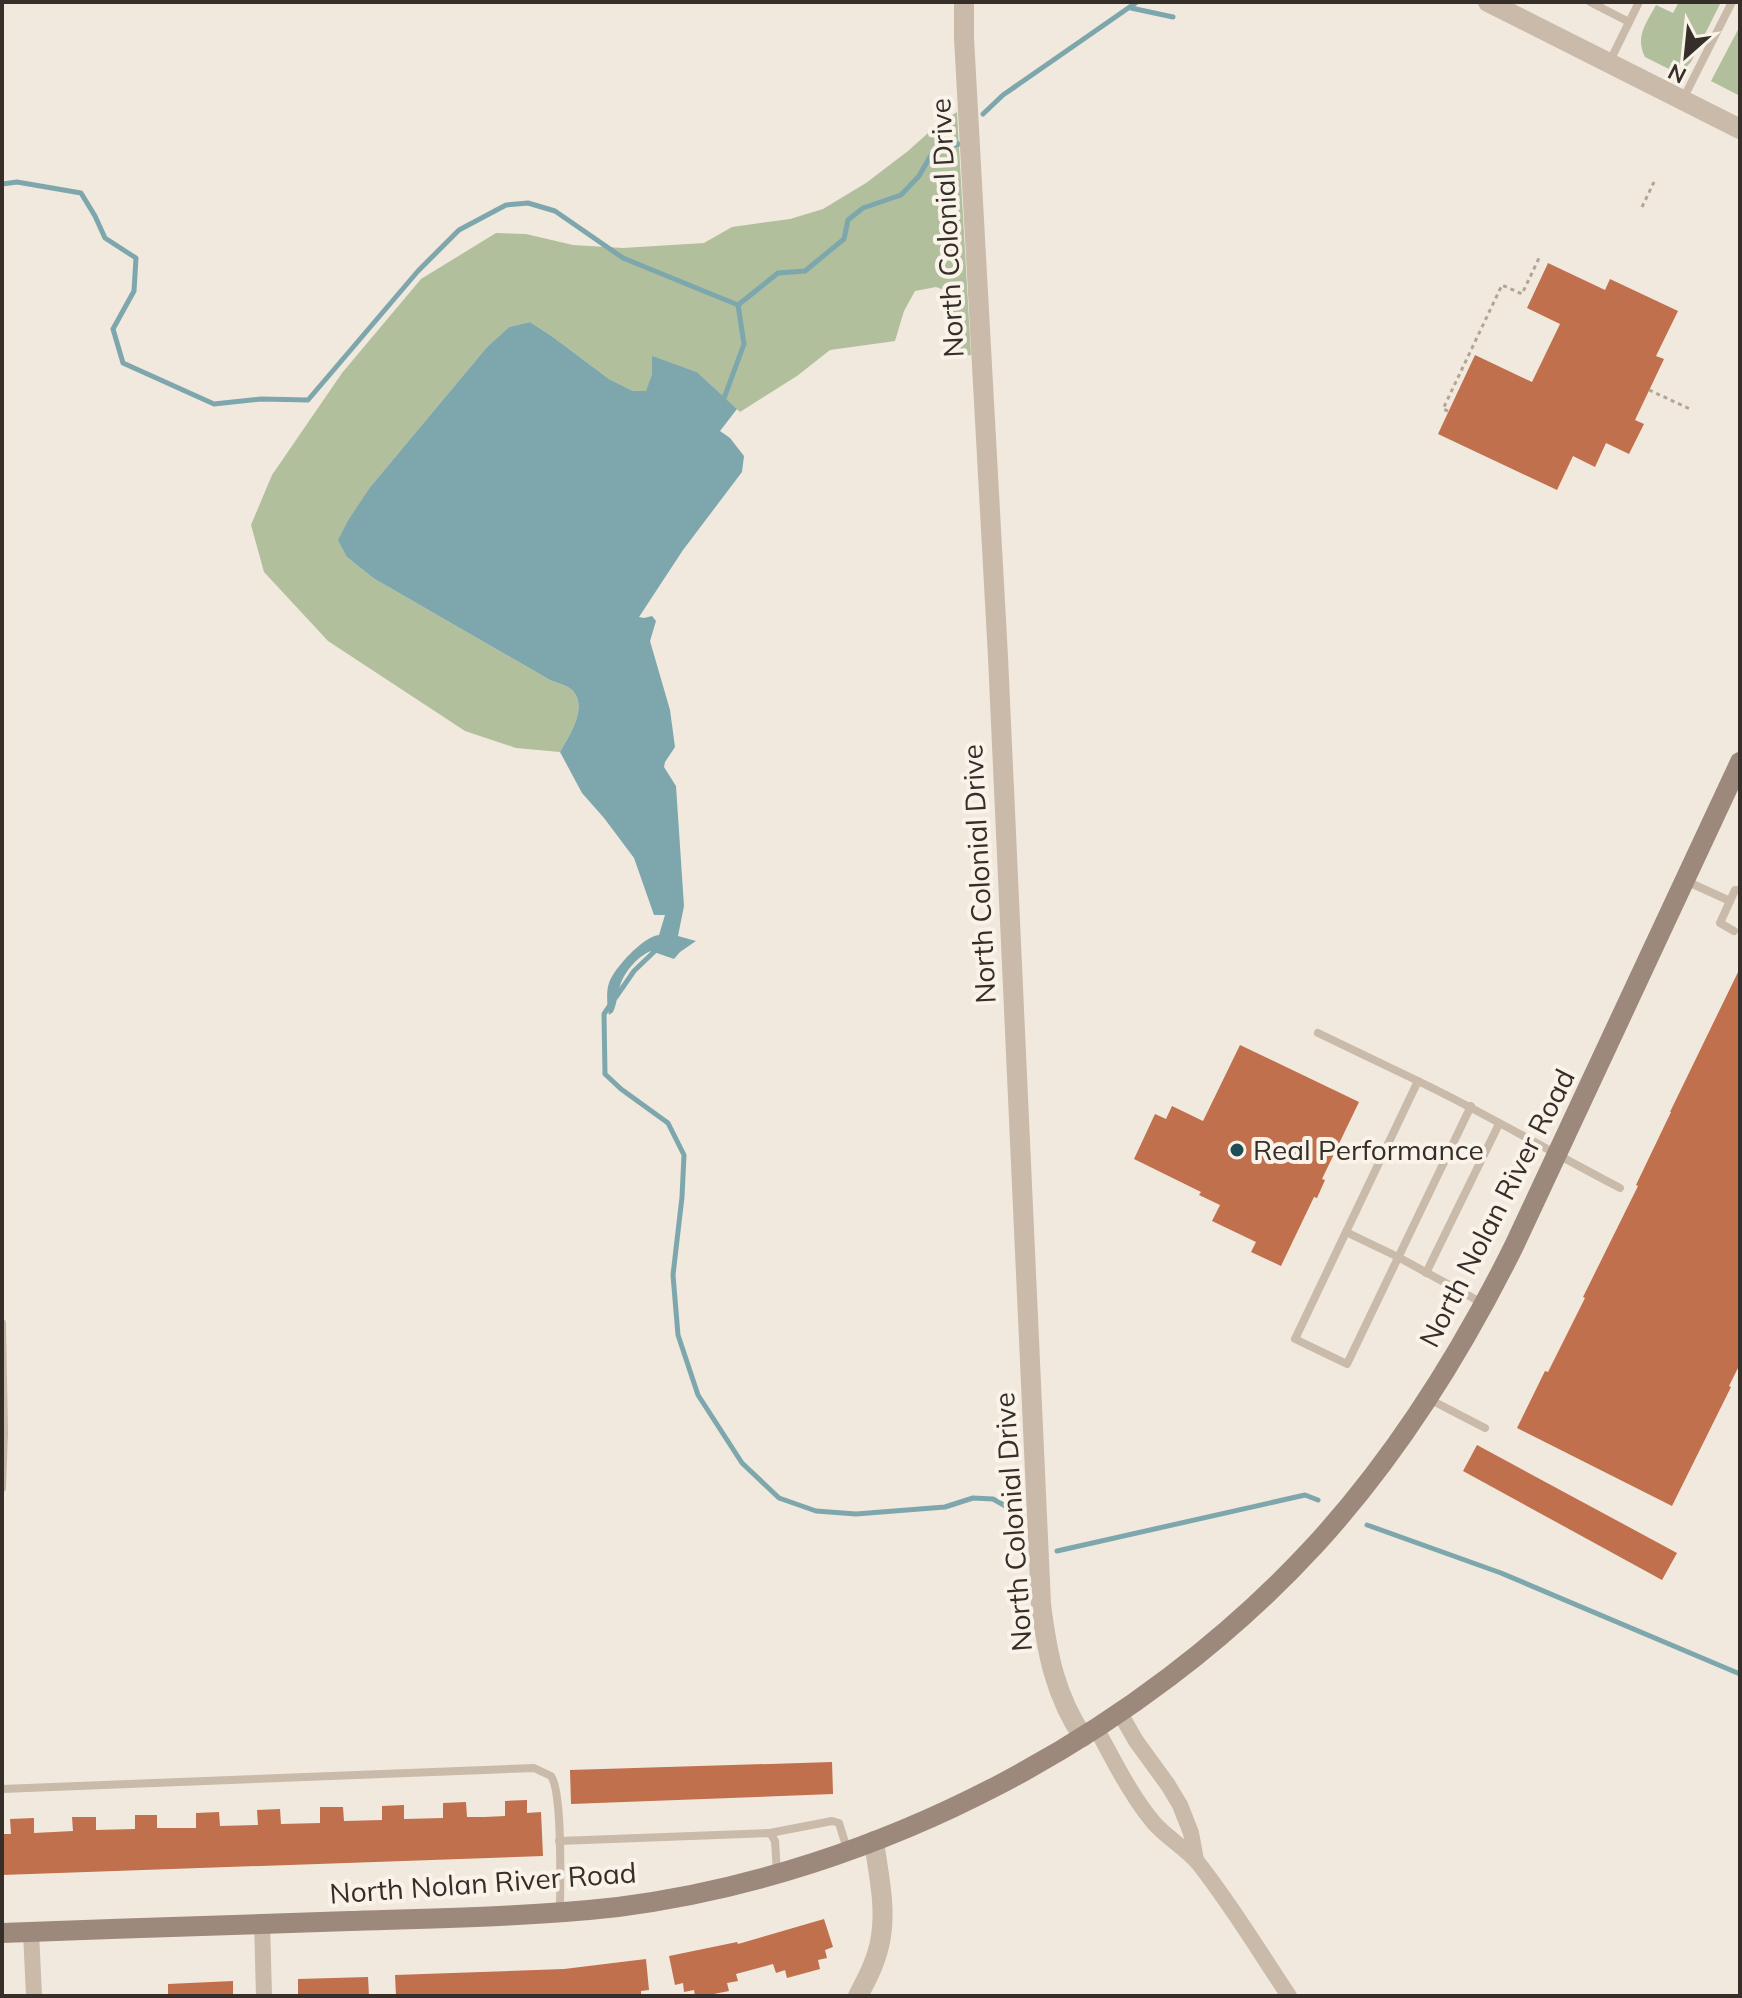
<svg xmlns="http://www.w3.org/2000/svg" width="1742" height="1998" font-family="Mulish,sans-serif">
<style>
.green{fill:#b1bf9d}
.water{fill:#7da7ad}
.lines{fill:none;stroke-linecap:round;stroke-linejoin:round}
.stream{stroke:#7da7ad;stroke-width:5}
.building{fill:#c0704c}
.path{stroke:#b4a493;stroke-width:3;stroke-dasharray:4 4;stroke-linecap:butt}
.service{stroke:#c9baa9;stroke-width:8}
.minor{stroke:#c9baa9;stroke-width:16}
.tertiary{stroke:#c9baa9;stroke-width:20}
.secondary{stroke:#9c897b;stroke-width:20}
.poi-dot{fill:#204e56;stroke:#f9f3e9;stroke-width:3}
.labels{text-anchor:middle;stroke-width:8;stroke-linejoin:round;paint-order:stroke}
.street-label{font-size:28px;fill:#362e29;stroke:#f9f3e9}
.poi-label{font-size:28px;fill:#362e29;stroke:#f9f3e9;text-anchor:start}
</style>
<rect width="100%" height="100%" fill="#f1e9dd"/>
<g class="green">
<path d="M 1679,2 L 1721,2 L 1691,62 L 1686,67 L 1675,72 L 1645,57 C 1635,36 1646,24 1656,5 L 1673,13 Z"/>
<path d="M 1740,26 L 1740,96 L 1711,81 Z"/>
<path d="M 957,112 L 971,355 L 958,357 L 957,332 L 947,291 L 936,287 L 915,291 L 904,311 L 895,341 L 830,350 L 797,376 L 740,412 L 697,372 L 653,357 L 652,374 L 646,392 L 633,391 L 609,379 L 553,337 L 530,322 L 509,327 L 487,347 L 371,486 L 347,557 L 373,578 L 550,680 C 557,683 568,685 573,691 C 588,708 569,736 560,752 L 516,748 L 465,731 L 328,641 L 264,572 L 251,525 L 272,475 L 342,373 L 421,279 L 496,233 L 526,234 L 573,245 L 623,248 L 704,243 L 732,227 L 790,219 L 823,209 L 866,183 L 908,151 L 937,125 Z"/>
</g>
<path class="water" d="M 530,322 L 553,337 L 609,379 L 633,391 L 646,391 L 652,374 L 652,356 L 697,372 L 737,409 L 720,431 L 730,438 L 744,456 L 742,472 L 683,550 L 639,617 L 644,618 L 652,616 L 656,621 L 650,641 L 670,710 L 675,747 L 665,762 L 664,767 L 676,786 L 684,906 L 678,936 L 696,941 L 680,952 L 674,959 L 651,951 C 638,956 624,972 620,986 C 617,995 617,1004 613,1012 L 609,1015 C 607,1006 606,991 609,983 C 614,968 644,936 659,935 L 665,915 L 654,915 L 634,858 L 604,818 L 582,793 L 560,752 C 569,736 588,708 573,691 C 568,685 557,683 550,680 L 373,578 L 347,557 L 338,540 L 349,519 L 371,486 L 487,347 L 509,327 Z"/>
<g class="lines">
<g class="stream">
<path d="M 1131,8 L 1173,17"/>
<path d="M 983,114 L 1003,95 L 1137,2"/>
<path d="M 2,184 L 17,182 L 81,193 L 95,216 L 105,238 L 136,258 L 134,291 L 113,329 L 123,363 L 214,404 L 261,399 L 308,400 L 418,271 L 459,230 L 506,205 L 528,203 L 555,211 L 623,258 L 738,305 L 778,273 L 805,271 L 844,239 L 848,220 L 863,208 L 901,195 L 919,176 L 934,150 L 959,144"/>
<path d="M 723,401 L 744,344 L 738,305"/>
<path d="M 616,997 L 634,971 L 659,947"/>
<path d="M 610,1005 L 604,1014 L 605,1074 L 621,1089 L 668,1123 L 684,1155 L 682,1197 L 673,1275 L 678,1335 L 698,1395 L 742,1463 L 779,1498 L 816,1511 L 856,1514 L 945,1507 L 973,1498 L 993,1499 L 1023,1516"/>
<path d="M 1367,1525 L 1501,1573 L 1740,1674"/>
<path d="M 1057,1551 L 1305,1495 L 1318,1500"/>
</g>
</g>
<g class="building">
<path d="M 1548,263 L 1605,290 L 1610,279 L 1678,311 L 1656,356 L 1664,359 L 1635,420 L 1644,424 L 1629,454 L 1606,443 L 1595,467 L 1573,456 L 1557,490 L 1438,434 L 1475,355 L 1532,382 L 1560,324 L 1527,308 Z"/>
<path d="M 1740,968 L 1740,1364 L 1729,1386 L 1731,1387 L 1672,1506 L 1517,1428 L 1545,1371 L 1548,1372 L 1585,1298 L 1583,1297 L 1638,1186 L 1636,1185 L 1671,1112 L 1670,1112 Z"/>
<path d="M 1240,1045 L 1359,1102 L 1322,1179 L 1325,1180 L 1317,1198 L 1314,1197 L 1281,1266 L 1251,1252 L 1256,1242 L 1212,1221 L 1220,1205 L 1199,1195 L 1201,1192 L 1134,1159 L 1155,1114 L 1166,1119 L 1172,1106 L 1203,1121 Z"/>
<path d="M 1477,1445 L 1677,1553 L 1662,1580 L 1463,1471 Z"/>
<path d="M 832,1762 L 833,1794 L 571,1804 L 570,1770 Z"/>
<path d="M 527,1800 L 527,1813 L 541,1812 L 543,1856 L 2,1875 L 2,1834 L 11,1834 L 10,1819 L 34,1818 L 34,1833 L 73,1831 L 72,1817 L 96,1817 L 96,1830 L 135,1829 L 135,1815 L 157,1815 L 157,1828 L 196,1828 L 196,1813 L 219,1812 L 220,1826 L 258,1825 L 257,1810 L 280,1809 L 281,1824 L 320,1823 L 320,1807 L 343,1807 L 344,1821 L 382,1820 L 382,1806 L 404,1805 L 404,1819 L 443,1818 L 443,1803 L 466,1802 L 467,1817 L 485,1817 L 505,1816 L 505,1801 Z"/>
<path d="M 824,1919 L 833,1947 L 825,1950 L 827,1958 L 818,1960 L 820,1969 L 787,1978 L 785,1970 L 776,1973 L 773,1964 L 736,1974 L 738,1981 L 727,1983 L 729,1991 L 704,1996 L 695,1996 L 694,1990 L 684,1992 L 683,1983 L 675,1985 L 669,1956 L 737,1942 L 738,1944 Z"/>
<path d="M 646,1959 L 649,1990 L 641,1991 L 641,1996 L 396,1996 L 395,1975 L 564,1969 Z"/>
<path d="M 368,1977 L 369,1996 L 298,1996 L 298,1979 Z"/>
<path d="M 233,1981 L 233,1996 L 168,1996 L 168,1984 Z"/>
</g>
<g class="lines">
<g class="path">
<path d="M 1642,207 L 1654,182"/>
<path d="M 1649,390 L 1690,409"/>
<path d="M 1448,411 L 1443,409 L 1502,285 L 1522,294 L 1540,256"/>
</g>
<g class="service">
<path d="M 1590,2 L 1629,22"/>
<path d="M 1609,63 L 1639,2"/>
<path d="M 1683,99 L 1732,2"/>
<path d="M 1686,881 L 1730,901"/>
<path d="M 1734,931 L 1720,923 L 1735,890 L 1740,890"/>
<path d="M 1318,1033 L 1418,1081"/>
<path d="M 1471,1106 L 1347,1364 L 1295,1339 L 1418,1081 C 1487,1114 1552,1153 1620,1188"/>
<path d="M 1346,1232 L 1398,1257 L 1484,1304"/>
<path d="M 1426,1273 L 1499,1124"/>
<path d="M 2,1323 L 4,1432 L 2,1488"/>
<path d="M 1429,1399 L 1485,1428"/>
<path d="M 2,1789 L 534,1768 L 551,1776 C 563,1793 560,1886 560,1911"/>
<path d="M 770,1833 L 832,1821 L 839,1823 L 847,1849"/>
<path d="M 559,1841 L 770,1833 L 775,1841 L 777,1873"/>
</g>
<g class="minor">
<path d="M 1120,1713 L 1136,1741 L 1168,1785 L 1180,1805 L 1191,1833 L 1196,1860"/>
<path d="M 1096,1728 C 1113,1759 1131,1796 1154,1823 C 1167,1838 1186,1848 1199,1864 C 1232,1906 1259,1951 1289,1996"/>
<path d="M 262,1923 L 264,1996"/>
<path d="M 31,1932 L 34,1996"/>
</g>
<g class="tertiary">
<path d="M 964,2 L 964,38 L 998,657 L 1041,1604 C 1047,1653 1055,1695 1083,1737"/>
<path d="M 1488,2 L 1740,129"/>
<path d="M 858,1996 C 868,1977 878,1958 881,1936 C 886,1905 878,1872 874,1841"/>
</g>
<path class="secondary" d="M 2,1933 C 118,1929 234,1924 350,1921 C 439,1918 529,1917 618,1907 C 878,1874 1140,1736 1317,1543 C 1398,1454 1461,1353 1514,1246 L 1740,762"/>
</g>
<circle class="poi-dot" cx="1237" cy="1150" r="8"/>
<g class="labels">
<g class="street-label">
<text transform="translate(947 228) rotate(-93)" y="10">North Colonial Drive</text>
<text transform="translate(979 874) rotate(-93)" y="10">North Colonial Drive</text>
<text transform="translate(1497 1208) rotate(-63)" y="10">North Nolan River Road</text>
<text transform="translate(1013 1522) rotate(-94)" y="10">North Colonial Drive</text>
<text transform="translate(483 1883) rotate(-4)" y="10">North Nolan River Road</text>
</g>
<g class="poi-label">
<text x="1253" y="1160">Real Performance</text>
</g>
</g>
<rect width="1742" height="1998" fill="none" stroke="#362e29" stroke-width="8"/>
<g transform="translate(1686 56) rotate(207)" stroke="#f9f3e9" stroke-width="6" paint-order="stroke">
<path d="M0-6L14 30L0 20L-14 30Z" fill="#362e29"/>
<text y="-12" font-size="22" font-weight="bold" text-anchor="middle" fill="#362e29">N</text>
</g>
</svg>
